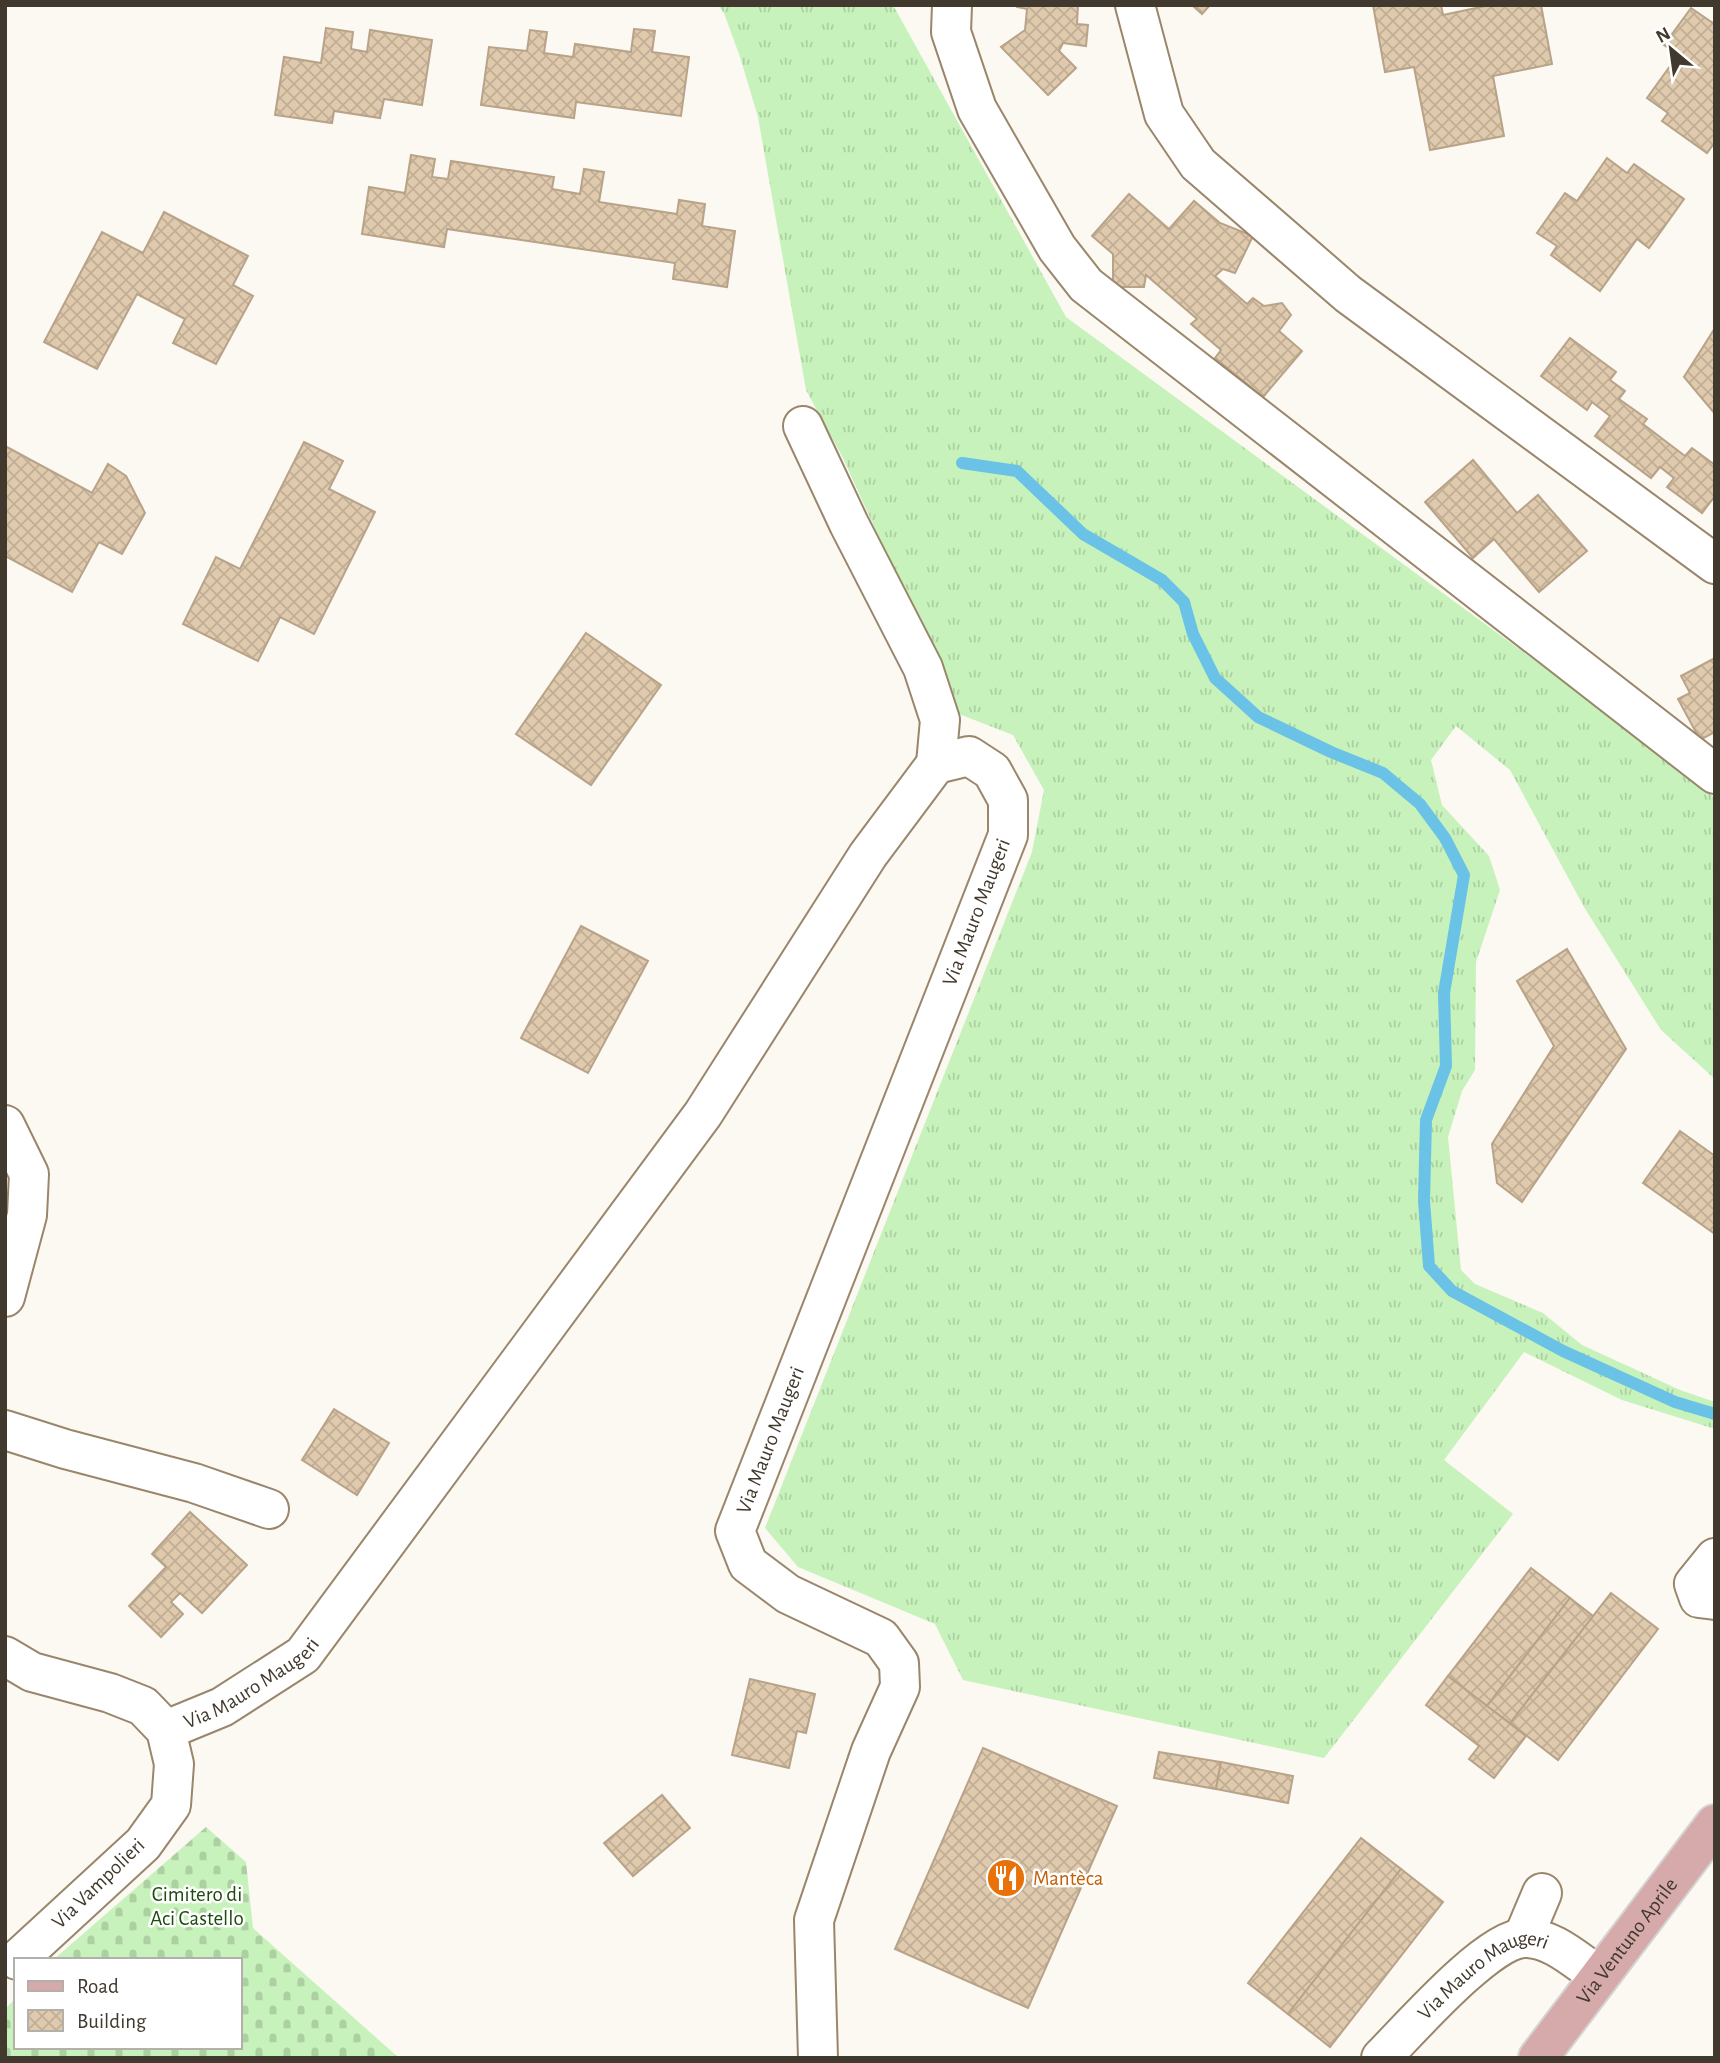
<svg xmlns="http://www.w3.org/2000/svg" width="1720" height="2063" font-family="'Alegreya Sans',sans-serif">
<style>
.grass{fill:url(#grass-tufts)}
.cemetery{fill:url(#cemetery-stones)}
.lines{fill:none;stroke-linecap:round;stroke-linejoin:round}
.stream{stroke:#6ac2e6;stroke-width:12}
.building{fill:url(#building-cross-hatch);stroke:#b8a388;stroke-width:2}
.minor-casing{stroke:#99866b;stroke-width:42}
.major-casing{stroke:#d5d3d1;stroke-width:42}
.minor{stroke:#fff;stroke-width:38}
.major{stroke:#d6a9aa;stroke-width:38}
.labels{text-anchor:middle;stroke-width:5;stroke-linejoin:round;paint-order:stroke}
.street-label{font-size:21px;fill:#42392e;stroke:#fff}
.food-label{font-size:21px;fill:#c56008;stroke:#fff;text-anchor:start}
.park-label{font-size:21px;fill:#1e4c0f;stroke:#fff}
</style>
<defs>
<pattern id="grass-tufts" width="24" height="20" patternUnits="userSpaceOnUse" patternTransform="scale(1.75)"><rect width="24" height="20" fill="#c7f2bb"/><path d="M3 7l-1-3M5 7V3M7 7l1-3M15 17l-1-3M17 17v-4M19 17l1-3" fill="none" stroke="#acd0a1"/></pattern>
<pattern id="cemetery-stones" width="16" height="16" patternUnits="userSpaceOnUse" patternTransform="scale(1.75)"><rect width="16" height="16" fill="#c7f2bb"/><path d="M2 7V4a2 2 0 0 1 4 0v3zM10 15v-3a2 2 0 0 1 4 0v3z" fill="#acd0a1"/></pattern>
<pattern id="building-cross-hatch" width="8" height="8" patternUnits="userSpaceOnUse" patternTransform="scale(1.75)"><rect width="8" height="8" fill="#dfcaad"/><path d="M0 0l8 8M0 8l8-8" fill="none" stroke="#c1ae95"/></pattern>
</defs>
<rect width="100%" height="100%" fill="#fcf8f2"/>
<path class="grass" d="M 718,5 L 893,5 L 1066,317 L 1545,668 L 1715,798 L 1715,1079 L 1661,1030 L 1584,907 L 1510,770 L 1456,726 L 1431,760 L 1442,805 L 1489,856 L 1500,890 L 1476,962 L 1475,1070 L 1462,1091 L 1448,1137 L 1461,1270 L 1475,1284 L 1543,1313 L 1582,1345 L 1680,1390 L 1715,1402 L 1715,1429 L 1622,1400 L 1524,1352 L 1444,1460 L 1513,1514 L 1324,1758 L 963,1680 L 935,1624 L 798,1567 L 765,1528 L 1032,852 L 1044,790 L 1013,735 L 959,714 L 843,458 L 806,390 L 758,117 L 740,57 L 724,13 Z"/>
<path class="cemetery" d="M 206,1827 L 246,1862 L 253,1928 L 399,2058 L 5,2058 L 5,2009 L 16,1998 L 16,2047 L 240,2047 L 240,1960 L 53,1960 Z"/>
<g class="lines">
<path class="stream" d="M 962,463 L 1017,471 L 1083,534 L 1162,580 L 1184,602 L 1193,634 L 1215,678 L 1258,717 L 1331,752 L 1383,773 L 1420,804 L 1445,838 L 1464,875 L 1444,993 L 1446,1066 L 1426,1120 L 1424,1201 L 1429,1266 L 1452,1291 L 1563,1351 L 1675,1402 L 1715,1414"/>
</g>
<g class="building">
<path d="M 1017,5 L 1078,5 L 1077,24 L 1088,25 L 1086,46 L 1063,43 L 1059,51 L 1076,68 L 1048,95 L 1001,47 L 1025,30 L 1027,9 L 1017,7 Z"/>
<path d="M 1192,5 L 1210,5 L 1202,14 Z"/>
<path d="M 1373,5 L 1441,5 L 1443,15 L 1490,5 L 1541,5 L 1552,64 L 1493,76 L 1504,136 L 1430,150 L 1414,67 L 1385,72 Z"/>
<path d="M 1691,8 L 1713,23 L 1715,20 L 1715,142 L 1707,153 L 1662,121 L 1668,113 L 1647,98 L 1678,55 L 1664,45 Z"/>
<path d="M 326,28 L 353,32 L 351,49 L 367,52 L 370,30 L 432,40 L 422,105 L 384,99 L 380,118 L 334,111 L 332,123 L 275,115 L 284,57 L 321,63 Z"/>
<path d="M 634,29 L 655,31 L 652,52 L 689,57 L 681,116 L 576,102 L 574,118 L 481,105 L 489,47 L 527,51 L 530,30 L 547,32 L 544,53 L 573,57 L 575,44 L 631,52 Z"/>
<path d="M 411,155 L 435,159 L 432,177 L 448,179 L 451,161 L 554,177 L 552,189 L 580,194 L 584,169 L 604,172 L 599,202 L 677,214 L 679,200 L 705,204 L 702,226 L 735,231 L 727,287 L 673,279 L 675,263 L 447,229 L 444,247 L 362,234 L 369,187 L 405,193 Z"/>
<path d="M 1607,158 L 1627,173 L 1634,164 L 1684,199 L 1649,248 L 1637,239 L 1600,291 L 1551,255 L 1557,246 L 1537,233 L 1565,193 L 1577,201 Z"/>
<path d="M 1129,194 L 1169,229 L 1194,201 L 1220,223 L 1253,236 L 1235,273 L 1223,269 L 1215,276 L 1247,304 L 1253,298 L 1264,306 L 1282,303 L 1291,315 L 1279,331 L 1302,351 L 1263,397 L 1215,358 L 1221,350 L 1191,324 L 1197,319 L 1146,275 L 1144,287 L 1113,287 L 1113,254 L 1092,236 Z"/>
<path d="M 164,212 L 248,256 L 233,285 L 253,296 L 216,364 L 173,343 L 185,319 L 137,294 L 97,369 L 44,342 L 102,232 L 143,253 Z"/>
<path d="M 1715,328 L 1715,414 L 1684,377 Z"/>
<path d="M 1570,338 L 1616,372 L 1610,380 L 1625,391 L 1619,399 L 1647,419 L 1643,424 L 1685,456 L 1692,448 L 1715,465 L 1715,496 L 1702,513 L 1667,487 L 1674,478 L 1660,467 L 1651,478 L 1595,436 L 1610,416 L 1592,402 L 1587,410 L 1541,376 Z"/>
<path d="M 304,442 L 343,461 L 329,489 L 375,512 L 314,634 L 280,617 L 258,661 L 183,624 L 216,557 L 240,569 Z"/>
<path d="M 5,446 L 92,493 L 108,464 L 126,476 L 145,513 L 122,554 L 99,542 L 72,592 L 5,556 Z"/>
<path d="M 1473,460 L 1517,513 L 1538,495 L 1587,551 L 1539,592 L 1494,539 L 1473,558 L 1425,502 Z"/>
<path d="M 586,633 L 661,685 L 591,785 L 516,734 Z"/>
<path d="M 1715,658 L 1715,732 L 1700,740 L 1678,699 L 1690,693 L 1681,676 Z"/>
<path d="M 581,926 L 648,961 L 588,1073 L 521,1038 Z"/>
<path d="M 1567,949 L 1626,1049 L 1522,1202 L 1497,1183 L 1492,1144 L 1554,1046 L 1517,981 Z"/>
<path d="M 1680,1131 L 1715,1156 L 1715,1234 L 1643,1183 Z"/>
<path d="M 334,1409 L 389,1443 L 357,1495 L 302,1460 Z"/>
<path d="M 190,1512 L 247,1565 L 202,1613 L 180,1593 L 171,1602 L 183,1614 L 161,1637 L 129,1606 L 166,1567 L 152,1554 Z"/>
<path d="M 1531,1568 L 1570,1598 L 1487,1706 L 1448,1676 Z"/>
<path d="M 1611,1593 L 1658,1629 L 1558,1760 L 1510,1723 Z"/>
<path d="M 1570,1598 L 1593,1616 L 1510,1723 L 1487,1706 Z"/>
<path d="M 1448,1676 L 1526,1736 L 1494,1778 L 1469,1759 L 1479,1746 L 1426,1705 Z"/>
<path d="M 750,1679 L 815,1694 L 806,1733 L 797,1731 L 789,1768 L 732,1755 Z"/>
<path d="M 983,1748 L 1117,1806 L 1028,2008 L 895,1949 Z"/>
<path d="M 1159,1752 L 1221,1762 L 1216,1789 L 1154,1778 Z"/>
<path d="M 1221,1762 L 1293,1776 L 1288,1803 L 1216,1789 Z"/>
<path d="M 662,1795 L 690,1828 L 633,1876 L 604,1843 Z"/>
<path d="M 1361,1838 L 1401,1869 L 1288,2014 L 1248,1983 Z"/>
<path d="M 1401,1869 L 1443,1902 L 1330,2047 L 1288,2014 Z"/>
</g>
<g class="lines">
<g class="minor-casing">
<g id="minor">
<path d="M 952,5 L 951,32 L 977,109 L 1057,248 L 1086,285 L 1715,774"/>
<path d="M 1135,5 L 1164,114 L 1198,164 L 1348,294 L 1715,564"/>
<path d="M 803,426 L 849,524 L 923,668 L 940,720 L 936,764"/>
<path d="M 5,1125 L 29,1174 L 27,1215 L 5,1297"/>
<path d="M 5,1430 L 65,1449 L 194,1483 L 269,1509"/>
<path d="M 1715,1558 L 1694,1584 L 1699,1598 L 1715,1600"/>
<path d="M 5,1656 L 32,1672 L 110,1693 L 143,1706 L 166,1730 L 174,1764 L 171,1805 L 143,1844 L 17,1960"/>
<path id="s1" d="M 166,1730 L 222,1707 L 303,1655 L 703,1114 L 868,855 L 936,764 L 969,756 L 992,771 L 1008,800 L 1008,835 L 735,1531 L 748,1564 L 788,1594 L 881,1638 L 899,1663 L 900,1687 L 871,1751 L 814,1920 L 818,2058"/>
<path d="M 1523,1938 L 1542,1893"/>
<path id="s2" d="M 1381,2058 C 1409,2030 1486,1941 1523,1938 C 1551,1936 1578,1962 1599,1976"/>
</g>
</g>
<g class="major-casing">
<g id="major">
<path id="s3" d="M 1538,2058 L 1715,1824"/>
</g>
</g>
<use href="#minor" class="minor"/>
<use href="#major" class="major"/>
</g>
<defs>
<g id="restaurant-disc" transform="scale(2.0125)"><circle r="9.5" fill="#e8710a" stroke="#fff"/><path d="M-5-6h1v4h1v-4h1v4h1v-4h1v5L-1.5 .5V6h-2V.5L-5-1ZM5-6V6H3V1.5H1.5Q1.5-4 5-6Z" fill="#fff"/></g>
</defs>
<g fill-rule="evenodd">
<use href="#restaurant-disc" x="1006" y="1878"/>
</g>
<g class="labels">
<g class="street-label">
<text transform="translate(976 912) rotate(-69)" y="7">Via Mauro Maugeri</text>
<text transform="translate(770 1440) rotate(-69)" y="7">Via Mauro Maugeri</text>
<text dy="7" stroke="none"><textPath href="#s1" startOffset="98">Via Mauro Maugeri</textPath></text>
<text transform="translate(98 1883) rotate(-44)" y="7">Via Vampolieri</text>
<text dy="7" stroke="none"><textPath href="#s3" startOffset="147">Via Ventuno Aprile</textPath></text>
<text dy="7" stroke="none"><textPath href="#s2" startOffset="136">Via Mauro Maugeri</textPath></text>
</g>
<g class="food-label">
<text x="1033" y="1885">Mantèca</text>
</g>
<g class="park-label">
<text x="197" y="1901">Cimitero di<tspan x="197" dy="24">Aci Castello</tspan></text>
</g>
</g>
<rect width="1720" height="2063" fill="none" stroke="#42392e" stroke-width="14"/>
<rect x="14" y="1958" width="228" height="91" fill="#ffffff" stroke="#b3b0ab" stroke-width="2"/>
<rect x="28" y="1981" width="35" height="10" fill="#d6a9aa" stroke="#b3b0ab" stroke-width="2"/>
<text x="77" y="1993" font-size="21" fill="#42392e">Road</text>
<rect x="28" y="2010" width="35" height="21" fill="url(#building-cross-hatch)" stroke="#b3b0ab" stroke-width="2"/>
<text x="77" y="2028" font-size="21" fill="#42392e">Building</text>
<g transform="translate(1671 49) rotate(331)" stroke="#ffffff" stroke-width="5" paint-order="stroke">
<path d="M0-5L12 26L0 18L-12 26Z" fill="#42392e"/>
<text y="-10" font-size="19" font-weight="bold" text-anchor="middle" fill="#42392e">N</text>
</g>
</svg>
